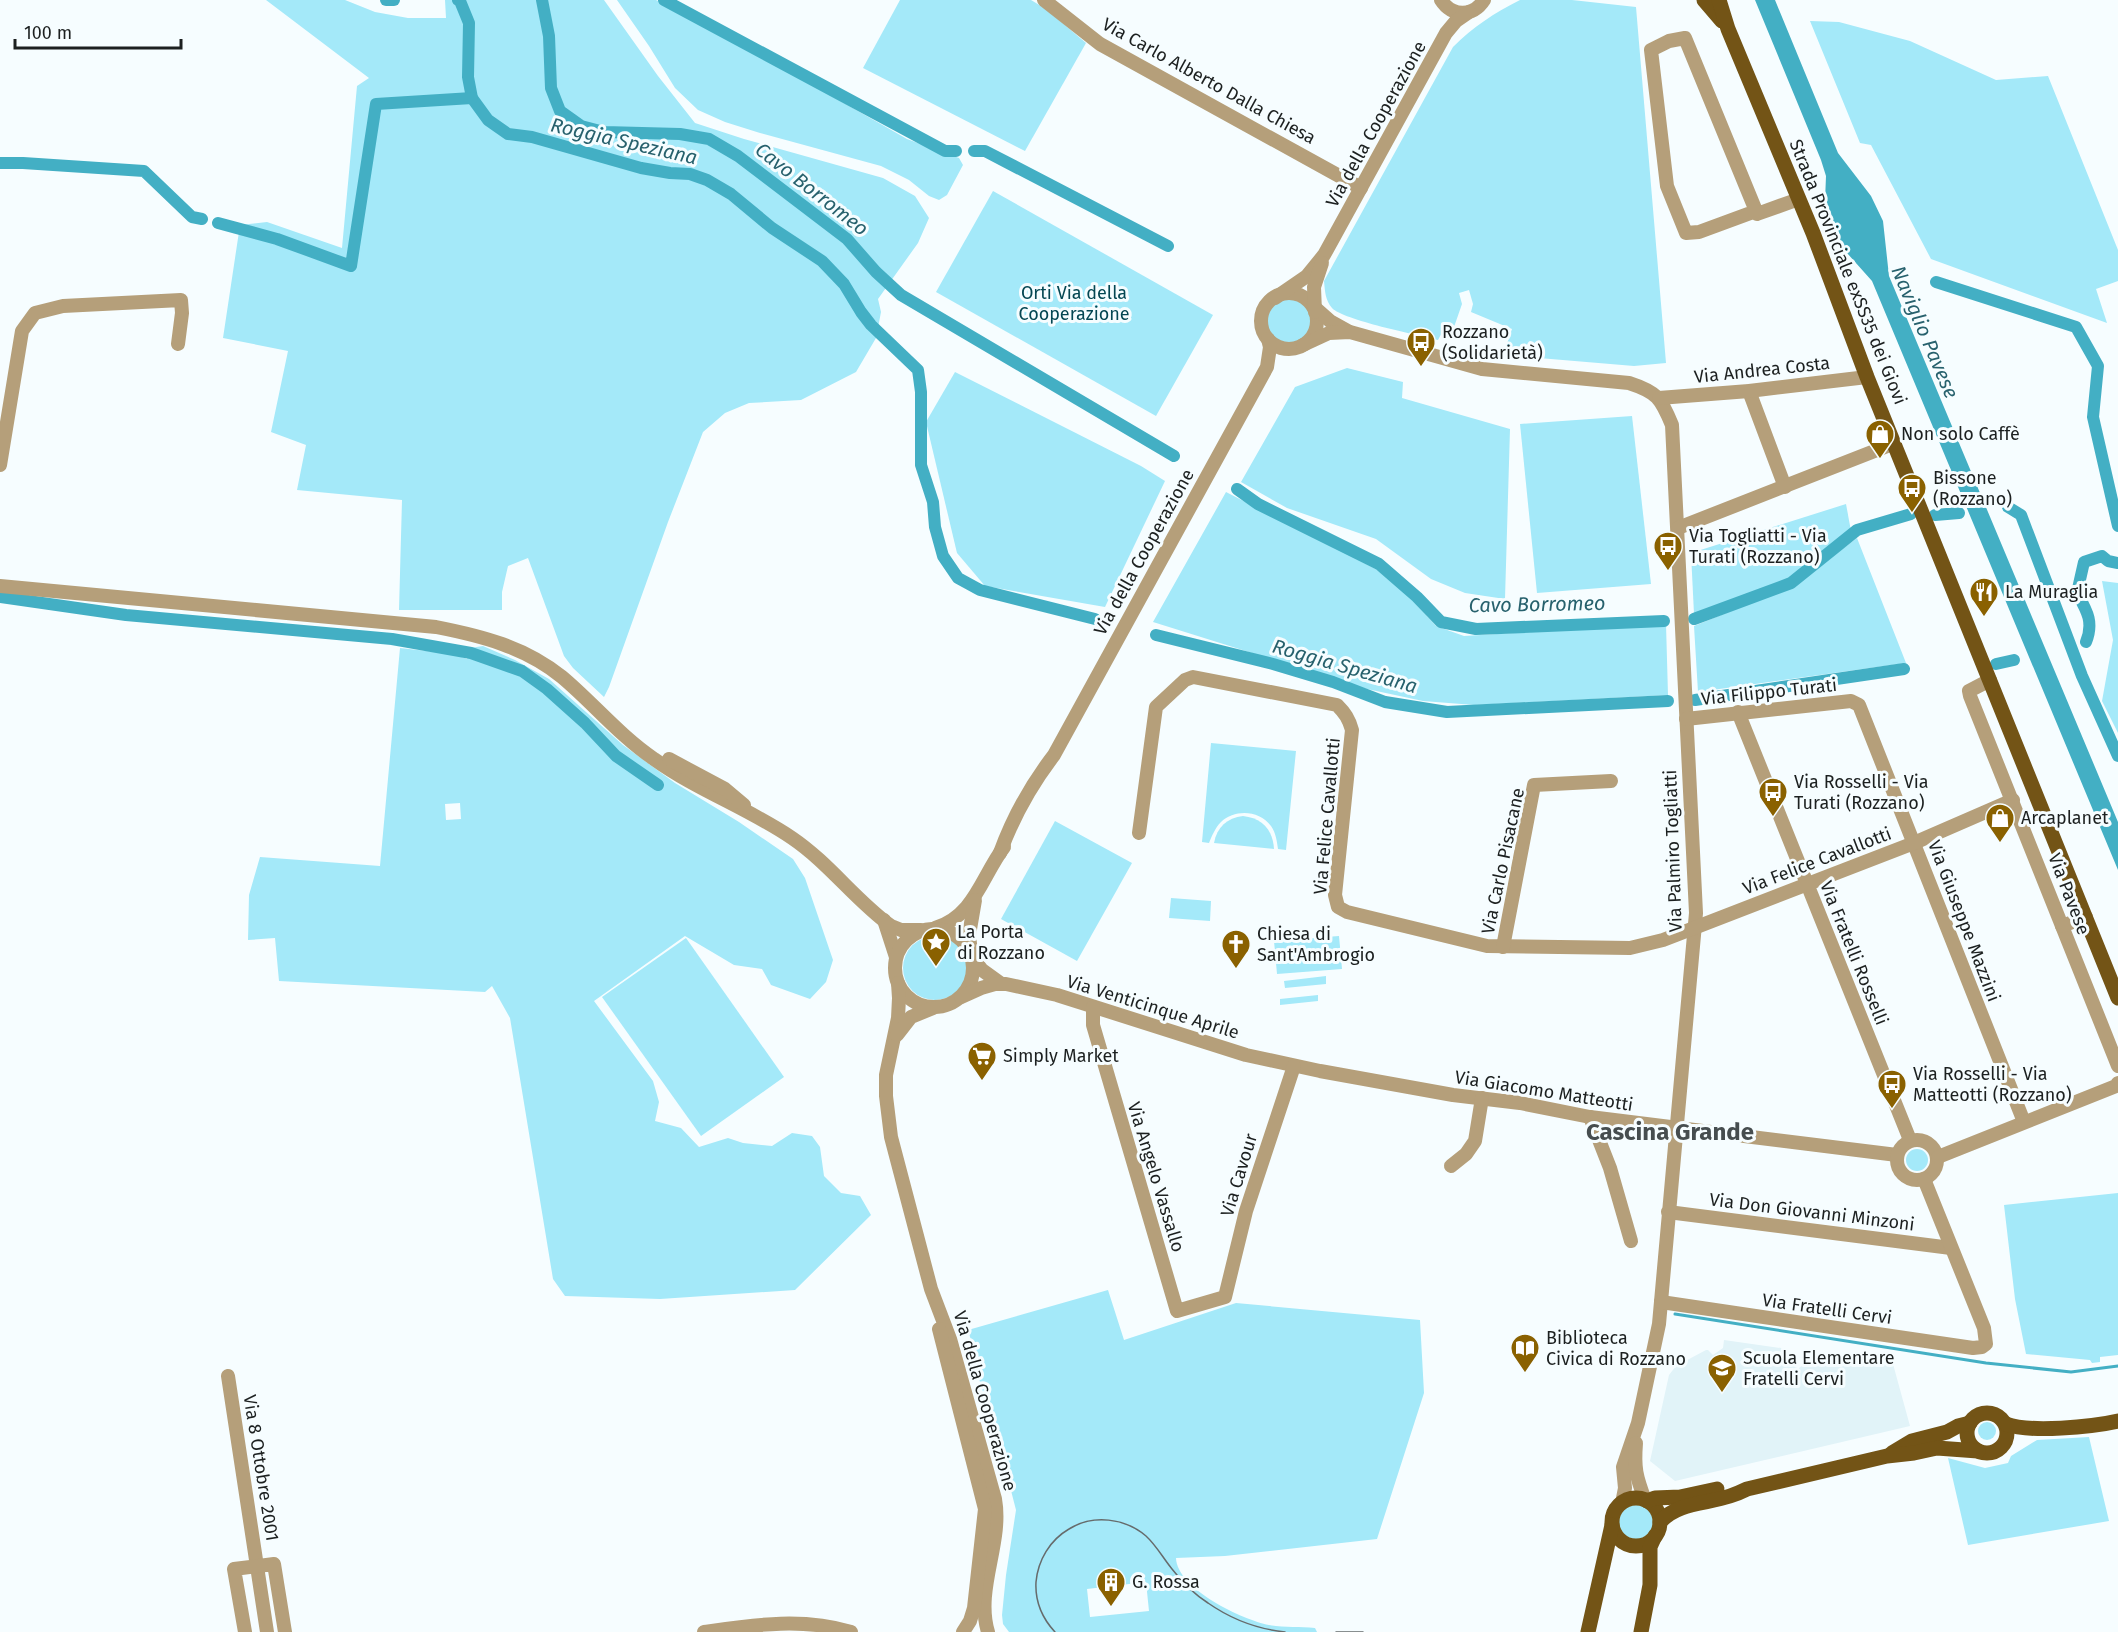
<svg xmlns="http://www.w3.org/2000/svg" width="2118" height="1632" font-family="'Fira Sans',sans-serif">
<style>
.built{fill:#e1f3f8}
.green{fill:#a4e9f9;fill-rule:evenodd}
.water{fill:#43afc4}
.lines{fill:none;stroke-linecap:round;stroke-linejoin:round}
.stream{stroke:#43afc4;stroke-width:3}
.canal{stroke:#43afc4;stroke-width:12}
.minor{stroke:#b59f7a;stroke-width:14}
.major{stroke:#735416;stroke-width:15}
.tram{stroke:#666b6c;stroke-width:1.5}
.labels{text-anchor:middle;stroke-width:6;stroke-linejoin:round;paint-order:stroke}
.street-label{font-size:18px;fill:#1c2020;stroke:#f6fdff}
.park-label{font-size:18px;fill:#044753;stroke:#f6fdff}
.poi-label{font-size:18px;fill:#1c2020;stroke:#f6fdff;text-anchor:start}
.water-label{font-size:20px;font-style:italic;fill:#27616d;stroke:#f6fdff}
.district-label{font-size:24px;font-weight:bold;fill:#464d4f;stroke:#f6fdff}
</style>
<rect width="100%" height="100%" fill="#f6fdff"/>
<path class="built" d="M 1724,1340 L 1788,1349 L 1787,1356 L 1798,1369 L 1812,1357 L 1823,1359 L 1827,1354 L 1893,1364 L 1910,1426 L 1675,1481 L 1650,1461 L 1669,1375 L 1676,1366 L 1706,1350 L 1708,1350 L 1713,1355 L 1723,1348 Z"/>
<g class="green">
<path d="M 266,0 L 345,0 L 375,12 L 408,18 L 446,18 L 445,0 L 604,0 L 658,76 L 695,123 L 744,139 L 883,178 L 915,196 L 929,218 L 918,243 L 878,299 L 881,312 L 876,338 L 856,372 L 801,400 L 749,403 L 725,413 L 703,432 L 668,522 L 609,687 L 604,697 L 573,668 L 564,656 L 528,558 L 508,566 L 502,592 L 502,610 L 399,610 L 402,500 L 297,490 L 306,445 L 271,432 L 288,351 L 223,338 L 240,225 L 267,222 L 342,248 L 357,86 L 369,78 Z"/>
<path d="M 617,0 L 656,0 L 730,38 L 907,139 L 959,158 L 963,165 L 947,195 L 939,200 L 929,196 L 909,180 L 881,166 L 760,133 L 725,122 L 698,110 L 675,88 L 649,46 Z"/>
<path d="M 900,0 L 1031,0 L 1046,9 L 1086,43 L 1025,151 L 863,68 Z"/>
<path d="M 1520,0 L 1572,0 L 1636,7 L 1666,363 L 1634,366 L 1503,355 L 1512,329 L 1471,312 L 1473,304 L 1469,290 L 1459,293 L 1462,304 L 1454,327 L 1446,325 L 1438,340 C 1418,335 1343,320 1332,308 C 1325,300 1325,291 1324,281 L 1453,47 C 1473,27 1494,13 1520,0 Z"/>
<path d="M 1810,21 L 1839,22 L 1910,41 L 1996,80 L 2048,76 L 2118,250 L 2118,281 L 2096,289 L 2107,323 L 1931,259 L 1871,145 L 1860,143 Z"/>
<path d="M 993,191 L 1213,315 L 1156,416 L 936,292 Z"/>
<circle cx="1289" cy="321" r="22"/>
<path d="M 1347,368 L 1403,382 L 1402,398 L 1510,429 L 1505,599 L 1465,593 L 1431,579 L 1376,539 L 1287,508 L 1241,482 L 1295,387 Z"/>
<path d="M 955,372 L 1141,466 L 1165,481 L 1105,607 L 985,586 L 957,553 L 926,422 Z"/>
<path d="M 1632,416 L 1651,584 L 1537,593 L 1520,424 Z"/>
<path d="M 1226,492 L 1376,569 L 1408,595 L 1436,626 L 1464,636 L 1666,624 L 1668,695 L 1474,705 L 1423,701 L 1367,689 L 1153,622 Z"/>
<path d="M 1846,504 L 1851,531 L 1787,580 L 1694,614 L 1691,553 Z"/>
<path d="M 1857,538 L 1906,663 L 1698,692 L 1694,626 L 1793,586 Z"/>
<path d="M 2102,581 L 2118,583 L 2118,733 L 2102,701 L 2113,640 Z"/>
<path d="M 483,646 L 515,660 L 549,679 L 623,745 L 675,783 L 739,822 L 793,859 L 805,878 L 833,960 L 826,982 L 810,999 L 771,985 L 762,969 L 734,965 L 685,936 L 594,1001 L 653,1081 L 659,1102 L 655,1121 L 681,1128 L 699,1147 L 728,1138 L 743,1143 L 772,1146 L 792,1133 L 812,1136 L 820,1147 L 824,1176 L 841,1193 L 860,1196 L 871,1215 L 795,1290 L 660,1299 L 565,1296 L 553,1279 L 510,1018 L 492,986 L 485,992 L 279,981 L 275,938 L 248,940 L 249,895 L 260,857 L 380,866 L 400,648 L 454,654 L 467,659 L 470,648 ZM 460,803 L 461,819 L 446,820 L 445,804 Z"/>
<path d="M 1211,743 L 1296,751 L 1286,850 L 1278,849 C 1277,842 1276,833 1271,826 C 1259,810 1235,809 1221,822 C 1215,828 1212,836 1209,843 L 1202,842 Z"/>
<path d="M 1243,816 C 1262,818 1273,830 1274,849 L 1214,843 C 1217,827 1227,818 1243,816 Z"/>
<path d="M 1055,821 L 1132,863 L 1077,961 L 1001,919 Z"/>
<path d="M 1171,898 L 1211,901 L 1210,921 L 1169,918 Z"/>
<path d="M 1339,936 L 1342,969 L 1277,974 L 1274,941 Z"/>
<circle cx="935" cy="968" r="32"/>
<path d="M 686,938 L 784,1077 L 701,1136 L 602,997 Z"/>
<path d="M 1326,976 L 1326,984 L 1285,988 L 1284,981 Z"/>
<path d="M 1318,995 L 1318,1001 L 1280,1005 L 1280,999 Z"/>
<circle cx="1917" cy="1160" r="11"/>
<path d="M 2118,1193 L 2118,1355 L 2100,1357 L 2100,1362 L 2092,1363 L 2090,1360 L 2026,1354 L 2015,1299 L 2004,1205 Z"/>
<path d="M 1108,1290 L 1124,1340 L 1236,1303 L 1420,1320 L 1424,1393 L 1377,1539 L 1225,1556 L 1176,1558 C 1177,1589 1243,1620 1269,1625 C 1285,1628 1300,1626 1315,1628 L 1317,1632 L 1009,1632 L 1003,1624 L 1002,1615 L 1006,1575 L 1016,1510 L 988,1401 L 986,1401 L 979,1379 L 982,1378 L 968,1330 ZM 1146,1582 L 1149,1611 L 1090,1617 L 1087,1589 Z"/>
<circle cx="1987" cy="1431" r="9"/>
<path d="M 2089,1437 L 2109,1521 L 1968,1545 L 1948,1458 L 1985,1468 L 2008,1463 L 2011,1456 L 2037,1440 Z"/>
<circle cx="1636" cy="1522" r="17"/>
</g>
<path class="water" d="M 1755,0 L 1775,0 L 1838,153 L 1871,196 L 1883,221 L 1889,276 L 2118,822 L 2118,870 L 1872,281 L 1839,244 L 1829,223 L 1825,201 L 1826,176 L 1821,160 Z"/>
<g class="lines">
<path class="stream" d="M 1675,1314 L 1986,1363 L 2071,1372 L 2118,1366"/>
<g class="canal">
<path d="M 386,0 L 394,0"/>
<path d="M 458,0 L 460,1 L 469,23 L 468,77 L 472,98 L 488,120 L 508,134 L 532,137 L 641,168 L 670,173 L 690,174 L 707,180 L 731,194 L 772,228 L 822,261 L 844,284 L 861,312 L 871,325 L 918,370 L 921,392 L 921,465 L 933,502 L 935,527 L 943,556 L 958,578 L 980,590 L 1095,619"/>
<path d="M 542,0 L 549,36 L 551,88 L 560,111 L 581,126 L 604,132 L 680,134 L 709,139 L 738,156 L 847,239 L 876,272 L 901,295 L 1174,456"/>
<path d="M 664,0 L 945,151 L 956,151"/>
<path d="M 974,151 L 985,151 L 1168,246"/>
<path d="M 0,163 L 23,163 L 144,171 L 192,217 L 202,219"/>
<path d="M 218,223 L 277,239 L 351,266 L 376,104 L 472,98"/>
<path d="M 1936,282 L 2076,327 L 2098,366 L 2093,417 L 2118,526"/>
<path d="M 1237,489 L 1258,504 L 1379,564 L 1417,597 L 1441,622 L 1476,629 L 1664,621"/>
<path d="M 2008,507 L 2021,515 L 2082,676 L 2118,756"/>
<path d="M 1935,515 L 1959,513"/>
<path d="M 0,597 L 126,615 L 392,639 L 471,653 L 522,671 L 547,689 L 585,723 L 616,756 L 658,785"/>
<path d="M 1694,619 L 1791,583 L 1857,530 L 1911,514"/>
<path d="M 1156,635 L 1273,664 L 1333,682 L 1385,702 L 1447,712 L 1668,701"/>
<path d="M 2086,642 C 2094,622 2087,611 2077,593 L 2084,562 L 2102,556 L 2108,561 L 2118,563"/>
<path d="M 1996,664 L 2014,660"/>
<path d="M 1695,700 L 1904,669"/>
</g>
<g class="minor">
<path d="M 1044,0 L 1100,44 L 1361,188"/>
<path d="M 1441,0 C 1452,17 1473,17 1484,0"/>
<path d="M 1756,211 L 1699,232 L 1686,233 L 1667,186 L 1651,50 L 1669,41 L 1685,38 L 1756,211 L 1757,214 L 1799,199"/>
<circle cx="1289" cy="321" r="28"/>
<path d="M 1275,298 L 1307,276 L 1324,255 L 1446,33 L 1456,21 L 1469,12"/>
<path d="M 1313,306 L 1330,321 L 1348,331"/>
<path d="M 1315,312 L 1314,287 L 1322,263"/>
<path d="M 1303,345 L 1329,333 L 1350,332 L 1482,369 L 1629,383 C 1657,392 1661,398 1672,425 L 1696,913 L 1659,1324 L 1638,1423 L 1623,1467 L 1625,1488 L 1622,1503"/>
<path d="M 1749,391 L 1785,487"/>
<path d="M 1659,398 L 1749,391 L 1867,377"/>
<path d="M 0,465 L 22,331 L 35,313 L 63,306 L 181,300 L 182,313 L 178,344"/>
<path d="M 1678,528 L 1895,443"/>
<path d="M 0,586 L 436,627 C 482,636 525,647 562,677 C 593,703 620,736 654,759 C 697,790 748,808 792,838 C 829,863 856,901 891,926 L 901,930 L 921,930"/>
<path d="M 1990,680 L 1969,691 L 1970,696 L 2118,1066"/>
<path d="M 1738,712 L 1910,1140"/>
<path d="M 1686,719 L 1851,701 L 1859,705 L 2024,1122"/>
<path d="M 669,759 L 725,789 L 744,805"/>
<path d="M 1139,833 L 1156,707 L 1185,680 L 1193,677 L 1337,705 C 1345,713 1349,719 1352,730 L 1335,895 L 1338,907 L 1347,912 L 1487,946 L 1630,948 L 1663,940 L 1914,843 L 2013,800"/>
<path d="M 1000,853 C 1013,817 1031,785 1054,755 L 1267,367 L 1270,347 L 1268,339"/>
<path d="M 884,920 L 896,957"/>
<path d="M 2062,926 L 2086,917"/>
<path d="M 935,928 C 974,917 982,876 1004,847"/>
<circle cx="934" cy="968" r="39"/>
<path d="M 1503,947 L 1534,785 L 1611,781"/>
<path d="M 971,952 L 969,935 L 975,900"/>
<path d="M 972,957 L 982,970 L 1000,983"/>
<path d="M 898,983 L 899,998 L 898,1018 L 886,1075 L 886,1096 L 891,1137 L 931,1289 L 950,1339 L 995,1499 C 1003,1543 975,1589 988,1632"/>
<path d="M 961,997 L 981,988 L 995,984 L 1006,984 L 1057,995 L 1246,1055 L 1320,1071 L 1453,1095 L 1520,1103 L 1590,1117 L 1897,1155"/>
<path d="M 1093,1007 L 1093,1025 L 1177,1311 L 1225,1297 L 1246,1211 L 1294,1066"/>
<path d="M 897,1035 L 911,1017 L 933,1008"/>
<path d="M 1590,1117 L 1610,1168 L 1631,1241"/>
<circle cx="1917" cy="1160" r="20"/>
<path d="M 1938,1157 L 2116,1086 L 2118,1083"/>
<path d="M 1451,1166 L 1466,1154 L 1475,1141 L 1482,1098"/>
<path d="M 1668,1212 L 1951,1248"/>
<path d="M 1661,1302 L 1973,1348 L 1982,1347 L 1986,1344 L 1984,1328 L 1924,1179"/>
<path d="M 939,1329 L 985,1509 L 974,1608 L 970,1621 L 963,1632"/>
<path d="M 228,1376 L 267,1632"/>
<path d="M 1636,1443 C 1634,1468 1636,1476 1645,1500"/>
<path d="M 245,1632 L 234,1569 L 274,1564 L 285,1632"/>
<path d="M 704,1632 C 753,1625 802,1617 851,1632"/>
</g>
<g class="major">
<path d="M 1704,0 L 1722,21"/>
<path d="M 1719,0 L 1728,29 L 1813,233 L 1867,377 L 2118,998"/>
<circle cx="1987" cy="1433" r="20"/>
<path d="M 2006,1424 C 2030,1433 2092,1427 2118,1421"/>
<path d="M 1892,1453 L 1912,1441 L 1947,1432 L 1958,1426 L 1970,1423"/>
<circle cx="1636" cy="1522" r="24"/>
<path d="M 1647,1501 L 1655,1498 L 1680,1497 L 1717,1489"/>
<path d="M 1660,1522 C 1678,1502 1706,1504 1730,1496 C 1736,1494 1741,1492 1747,1489 L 1887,1456 L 1914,1453 L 1937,1448 L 1978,1451"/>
<path d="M 1588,1632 L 1612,1525"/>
<path d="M 1641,1632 L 1650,1585 L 1650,1547 L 1655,1536"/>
</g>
<g class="tram">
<path d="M 1055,1632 C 1042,1618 1035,1600 1036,1582 C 1038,1560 1050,1540 1069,1529 C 1093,1514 1125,1518 1146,1536 C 1156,1545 1163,1558 1172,1569 C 1182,1582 1194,1594 1208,1603 C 1231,1619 1257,1629 1285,1632"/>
<path d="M 1336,1632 L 1363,1632"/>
</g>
</g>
<defs>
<g id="bus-pin" transform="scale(1.5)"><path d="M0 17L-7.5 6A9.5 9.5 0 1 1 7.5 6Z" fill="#8a6100" stroke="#f6fdff"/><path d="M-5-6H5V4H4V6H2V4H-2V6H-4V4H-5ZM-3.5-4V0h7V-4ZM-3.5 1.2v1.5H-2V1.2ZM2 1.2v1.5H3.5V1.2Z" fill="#fff"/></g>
<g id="shop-pin" transform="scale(1.5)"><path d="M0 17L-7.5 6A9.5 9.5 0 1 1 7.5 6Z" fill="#8a6100" stroke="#f6fdff"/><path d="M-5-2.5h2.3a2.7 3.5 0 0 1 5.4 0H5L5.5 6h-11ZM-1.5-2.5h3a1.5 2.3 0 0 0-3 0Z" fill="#fff"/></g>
<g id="restaurant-pin" transform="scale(1.5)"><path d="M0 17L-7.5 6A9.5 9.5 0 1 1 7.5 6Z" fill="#8a6100" stroke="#f6fdff"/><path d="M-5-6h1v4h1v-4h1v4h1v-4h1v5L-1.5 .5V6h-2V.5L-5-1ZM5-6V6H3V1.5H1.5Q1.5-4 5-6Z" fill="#fff"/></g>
<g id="sight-pin" transform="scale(1.5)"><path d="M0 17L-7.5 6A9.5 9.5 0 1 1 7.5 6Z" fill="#8a6100" stroke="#f6fdff"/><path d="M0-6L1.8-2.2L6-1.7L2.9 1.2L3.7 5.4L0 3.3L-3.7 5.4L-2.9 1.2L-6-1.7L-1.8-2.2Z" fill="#fff"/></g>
<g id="church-pin" transform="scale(1.5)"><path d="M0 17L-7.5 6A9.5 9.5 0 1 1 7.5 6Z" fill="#8a6100" stroke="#f6fdff"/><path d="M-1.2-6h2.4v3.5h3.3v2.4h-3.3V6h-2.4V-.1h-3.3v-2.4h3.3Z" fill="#fff"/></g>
<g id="supermarket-pin" transform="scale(1.5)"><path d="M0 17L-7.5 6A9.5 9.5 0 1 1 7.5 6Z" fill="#8a6100" stroke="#f6fdff"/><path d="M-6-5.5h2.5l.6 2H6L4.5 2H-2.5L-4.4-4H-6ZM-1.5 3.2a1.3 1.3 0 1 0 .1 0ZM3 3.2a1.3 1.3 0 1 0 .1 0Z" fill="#fff"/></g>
<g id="library-pin" transform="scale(1.5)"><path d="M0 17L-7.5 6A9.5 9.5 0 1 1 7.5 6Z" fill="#8a6100" stroke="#f6fdff"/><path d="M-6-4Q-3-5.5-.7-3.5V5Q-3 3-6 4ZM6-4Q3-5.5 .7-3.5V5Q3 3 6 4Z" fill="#fff"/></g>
<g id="school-pin" transform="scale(1.5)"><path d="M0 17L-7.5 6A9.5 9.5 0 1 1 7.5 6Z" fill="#8a6100" stroke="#f6fdff"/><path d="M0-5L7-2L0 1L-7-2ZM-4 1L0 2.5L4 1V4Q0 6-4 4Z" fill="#fff"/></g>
<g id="building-pin" transform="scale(1.5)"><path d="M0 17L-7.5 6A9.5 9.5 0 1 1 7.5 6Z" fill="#8a6100" stroke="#f6fdff"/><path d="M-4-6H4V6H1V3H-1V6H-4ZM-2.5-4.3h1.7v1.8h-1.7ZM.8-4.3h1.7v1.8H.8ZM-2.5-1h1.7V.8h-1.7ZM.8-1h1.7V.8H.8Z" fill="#fff"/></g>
</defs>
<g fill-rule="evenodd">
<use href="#bus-pin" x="1421" y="342"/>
<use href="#shop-pin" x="1880" y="434"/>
<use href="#bus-pin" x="1912" y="488"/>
<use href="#bus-pin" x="1668" y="546"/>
<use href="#restaurant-pin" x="1984" y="592"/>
<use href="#bus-pin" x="1773" y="792"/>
<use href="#shop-pin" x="2000" y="818"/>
<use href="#sight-pin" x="936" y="942"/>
<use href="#church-pin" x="1236" y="944"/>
<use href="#supermarket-pin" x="982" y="1056"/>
<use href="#bus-pin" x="1892" y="1084"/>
<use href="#library-pin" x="1525" y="1348"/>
<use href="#school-pin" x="1722" y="1368"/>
<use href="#building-pin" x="1111" y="1582"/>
</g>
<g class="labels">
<g class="street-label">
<text transform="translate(1209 81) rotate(29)" y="6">Via Carlo Alberto Dalla Chiesa</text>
<text transform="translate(1376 124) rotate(-61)" y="6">Via della Cooperazione</text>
<text transform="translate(1848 272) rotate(68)" y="6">Strada Provinciale exSS35 dei Giovi</text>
<text transform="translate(1762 370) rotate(-6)" y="6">Via Andrea Costa</text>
<text transform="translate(1144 552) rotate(-61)" y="6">Via della Cooperazione</text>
<text transform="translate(1769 692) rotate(-6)" y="6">Via Filippo Turati</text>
<text transform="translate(1327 816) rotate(-85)" y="6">Via Felice Cavallotti</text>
<text transform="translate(1673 851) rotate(-92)" y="6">Via Palmiro Togliatti</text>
<text transform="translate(1503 861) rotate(-78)" y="6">Via Carlo Pisacane</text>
<text transform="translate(1817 861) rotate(-21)" y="6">Via Felice Cavallotti</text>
<text transform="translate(2069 894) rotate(69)" y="6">Via Pavese</text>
<text transform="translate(1964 921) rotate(69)" y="6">Via Giuseppe Mazzini</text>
<text transform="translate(1854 953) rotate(68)" y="6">Via Fratelli Rosselli</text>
<text transform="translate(1153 1007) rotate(17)" y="6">Via Venticinque Aprile</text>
<text transform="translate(1544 1091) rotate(9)" y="6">Via Giacomo Matteotti</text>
<text transform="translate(1239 1175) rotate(-73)" y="6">Via Cavour</text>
<text transform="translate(1156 1177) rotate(73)" y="6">Via Angelo Vassallo</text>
<text transform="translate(1812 1212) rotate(7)" y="6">Via Don Giovanni Minzoni</text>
<text transform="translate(1827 1309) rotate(8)" y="6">Via Fratelli Cervi</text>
<text transform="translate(985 1401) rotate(74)" y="6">Via della Cooperazione</text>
<text transform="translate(261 1468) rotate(81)" y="6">Via 8 Ottobre 2001</text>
</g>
<g class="park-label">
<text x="1074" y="299">Orti Via della<tspan x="1074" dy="21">Cooperazione</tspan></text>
</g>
<g class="poi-label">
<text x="1442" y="338">Rozzano<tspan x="1442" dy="21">(Solidarietà)</tspan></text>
<text x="1901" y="440">Non solo Caffè</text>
<text x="1933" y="484">Bissone<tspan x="1933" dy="21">(Rozzano)</tspan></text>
<text x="1689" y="542">Via Togliatti - Via<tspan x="1689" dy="21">Turati (Rozzano)</tspan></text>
<text x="2005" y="598">La Muraglia</text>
<text x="1794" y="788">Via Rosselli - Via<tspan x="1794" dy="21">Turati (Rozzano)</tspan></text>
<text x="2021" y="824">Arcaplanet</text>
<text x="957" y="938">La Porta<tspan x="957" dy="21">di Rozzano</tspan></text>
<text x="1257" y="940">Chiesa di<tspan x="1257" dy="21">Sant'Ambrogio</tspan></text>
<text x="1003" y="1062">Simply Market</text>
<text x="1913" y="1080">Via Rosselli - Via<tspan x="1913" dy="21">Matteotti (Rozzano)</tspan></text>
<text x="1546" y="1344">Biblioteca<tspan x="1546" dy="21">Civica di Rozzano</tspan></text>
<text x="1743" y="1364">Scuola Elementare<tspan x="1743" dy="21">Fratelli Cervi</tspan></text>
<text x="1132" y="1588">G. Rossa</text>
</g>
<g class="water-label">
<text transform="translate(624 141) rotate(13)" y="7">Roggia Speziana</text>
<text transform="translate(812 189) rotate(38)" y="7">Cavo Borromeo</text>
<text transform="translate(1925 332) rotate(67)" y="7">Naviglio Pavese</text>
<text transform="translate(1537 604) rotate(-1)" y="7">Cavo Borromeo</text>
<text transform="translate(1345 666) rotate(16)" y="7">Roggia Speziana</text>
</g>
<g class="district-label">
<text x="1670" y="1140">Cascina Grande</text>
</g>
</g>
<path d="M15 39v9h166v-9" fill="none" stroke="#1c2020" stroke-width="3"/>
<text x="24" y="39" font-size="18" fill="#1c2020" stroke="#f6fdff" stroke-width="4.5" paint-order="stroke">100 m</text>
</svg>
